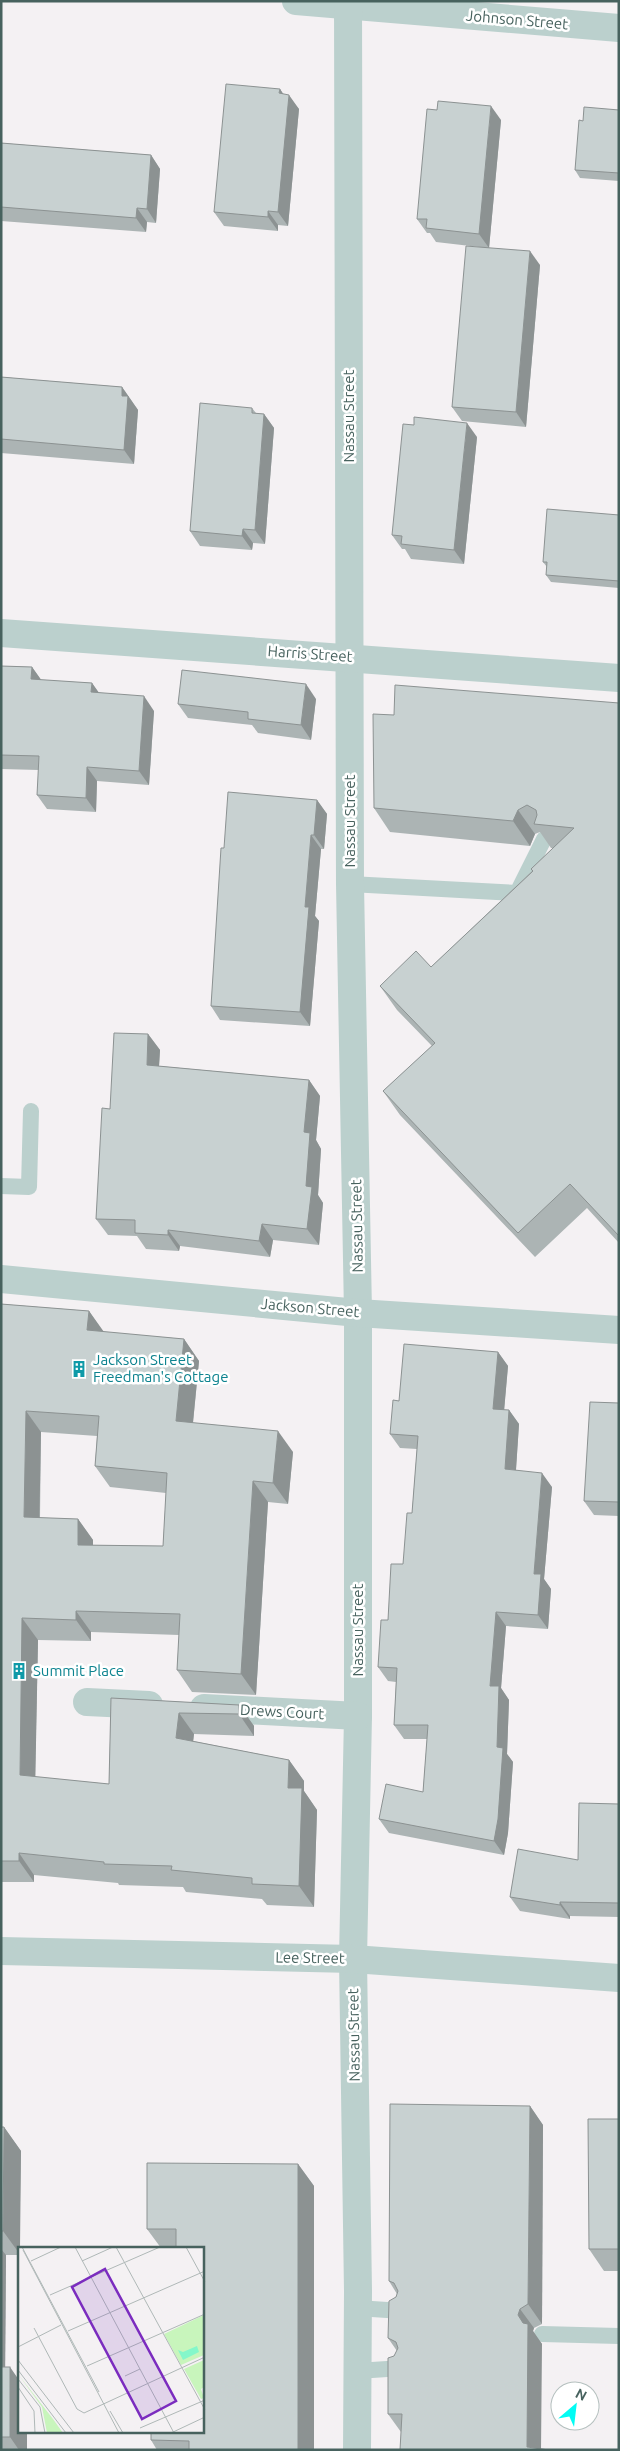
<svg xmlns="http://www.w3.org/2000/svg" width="620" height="2451" font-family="Ubuntu,sans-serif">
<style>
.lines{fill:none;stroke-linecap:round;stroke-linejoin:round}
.service{stroke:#bbd0cd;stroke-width:16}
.minor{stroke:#bbd0cd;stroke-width:28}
.wall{fill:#acb4b4;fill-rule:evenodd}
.shaded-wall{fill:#8c9292}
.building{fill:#c8d1d1;stroke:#8c9292;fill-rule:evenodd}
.labels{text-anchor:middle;stroke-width:5;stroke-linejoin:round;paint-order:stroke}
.street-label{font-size:15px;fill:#47625e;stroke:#fff}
.culture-label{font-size:15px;fill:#0d838f;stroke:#fff;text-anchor:start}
.inset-road{fill:none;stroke:#afb8b7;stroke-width:1}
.view{fill:#7b2cbf;fill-opacity:0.15;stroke:#7b2cbf;stroke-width:2.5}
.inset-edge{fill:none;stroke:#47625e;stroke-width:2.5}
</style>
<rect width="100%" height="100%" fill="#f4f1f3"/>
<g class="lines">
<g class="service">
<path d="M 350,884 L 517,893 L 544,839"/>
<path d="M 1,1186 L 29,1187 L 31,1111"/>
<path d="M 357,2308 L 402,2311"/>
<path d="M 542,2334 L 619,2336"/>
<path d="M 357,2371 L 402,2368"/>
</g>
<g class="minor">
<path d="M 296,1 L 619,28"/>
<path d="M 348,1 L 350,884 L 358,1313 L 358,1716 L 353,1959 L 358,2291 L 357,2450"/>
<path d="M 1,633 L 619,678"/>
<path d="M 1,1279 L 358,1313 L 619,1330"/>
<path d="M 87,1702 L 149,1705"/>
<path d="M 204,1708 L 358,1716"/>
<path d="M 1,1951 L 353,1959 L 619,1978"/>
</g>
</g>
<g class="wall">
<path d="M 280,89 L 283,94 L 299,109 L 288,226 L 278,225 L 278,231 L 224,226 L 214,212 Z"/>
<path d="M 619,110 L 619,181 L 580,178 L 575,170 L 583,121 Z"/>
<path d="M 501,120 L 489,248 L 540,265 L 526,427 L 462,421 L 452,407 L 479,247 L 436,242 L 430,233 L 427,233 L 417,219 Z"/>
<path d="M 1,143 L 151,155 L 160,169 L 156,223 L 147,222 L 146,232 L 1,221 Z"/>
<path d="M 1,377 L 122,387 L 138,410 L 134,464 L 1,453 Z"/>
<path d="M 252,408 L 256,413 L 264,414 L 274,428 L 265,544 L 253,543 L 252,550 L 200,546 L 190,531 Z"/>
<path d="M 477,437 L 464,564 L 411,559 L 405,549 L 402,549 L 392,535 Z"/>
<path d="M 619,515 L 619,588 L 551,582 L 546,575 L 547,567 L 543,562 Z"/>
<path d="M 1,666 L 32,667 L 41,680 L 92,683 L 98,692 L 154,711 L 149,785 L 97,781 L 96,812 L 47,809 L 37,795 L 39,770 L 1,769 Z"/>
<path d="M 316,699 L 311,740 L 258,733 L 252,725 L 188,718 L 178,704 Z"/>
<path d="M 619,703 L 619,1243 L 587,1208 L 535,1257 L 400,1115 L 383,1091 L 432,1046 L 397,1010 L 380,986 L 431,967 L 532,871 L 531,869 L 553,848 L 551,848 L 540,832 L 535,834 L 530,846 L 390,832 L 374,808 L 394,715 Z"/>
<path d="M 317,800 L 327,814 L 324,849 L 321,849 L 315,916 L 319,921 L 310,1026 L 220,1020 L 211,1006 L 224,848 Z"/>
<path d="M 148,1034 L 160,1050 L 159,1066 L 309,1080 L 320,1096 L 316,1140 L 321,1149 L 318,1195 L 323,1203 L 319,1245 L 273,1240 L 270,1257 L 180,1246 L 179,1251 L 146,1249 L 137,1236 L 108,1235 L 96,1219 L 110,1109 Z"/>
<path d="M 1,1304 L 89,1311 L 103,1332 L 184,1339 L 199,1361 L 193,1423 L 293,1452 L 288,1504 L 268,1502 L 256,1695 L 192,1692 L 177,1670 L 179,1635 L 91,1632 L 91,1641 L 38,1640 L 35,1777 L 109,1784 L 111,1698 L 239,1705 L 254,1726 L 254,1736 L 194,1734 L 193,1741 L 289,1760 L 304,1781 L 304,1791 L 317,1810 L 314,1907 L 267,1905 L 262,1899 L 186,1892 L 183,1887 L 119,1885 L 118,1883 L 34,1875 L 34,1882 L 1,1882 ZM 41,1432 L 97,1436 L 95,1466 L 110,1487 L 166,1493 L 163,1546 L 93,1545 L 93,1540 L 78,1519 L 40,1518 Z"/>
<path d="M 498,1352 L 508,1366 L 504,1410 L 509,1410 L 519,1424 L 516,1470 L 552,1487 L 544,1579 L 551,1589 L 548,1629 L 506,1626 L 501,1688 L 509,1700 L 507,1754 L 513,1762 L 508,1833 L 504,1855 L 389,1833 L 379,1819 L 423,1792 L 427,1739 L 404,1739 L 394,1725 L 396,1682 L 388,1681 L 378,1667 L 388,1620 L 403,1564 L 412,1513 L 417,1449 L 400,1448 L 390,1434 L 399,1401 Z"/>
<path d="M 619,1403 L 619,1516 L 594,1515 L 584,1501 Z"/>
<path d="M 619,1804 L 619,1917 L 570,1916 L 570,1919 L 520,1911 L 510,1897 L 578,1860 Z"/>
<path d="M 530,2106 L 543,2125 L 542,2324 L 534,2328 L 533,2331 L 542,2344 L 401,2432 L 388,2414 L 394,2356 L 397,2351 L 388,2338 L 397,2294 L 389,2281 Z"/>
<path d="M 619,2119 L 619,2271 L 604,2271 L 589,2249 Z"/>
<path d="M 1,2127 L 4,2127 L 21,2151 L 19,2255 L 6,2255 L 5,2367 L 27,2450 L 1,2450 Z"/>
<path d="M 298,2164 L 314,2186 L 314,2450 L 157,2450 L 151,2440 L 202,2432 L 202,2248 L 161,2248 L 147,2229 Z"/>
</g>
<g class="shaded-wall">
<path d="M 280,89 L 288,101 L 289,95 L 299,109 L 288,226 L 278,212 Z"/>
<path d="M 491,106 L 501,120 L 489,248 L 479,234 Z"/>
<path d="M 151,155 L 160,169 L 156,223 L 147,209 Z"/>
<path d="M 137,208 L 147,222 L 146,232 L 136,218 Z"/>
<path d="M 268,211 L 278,225 L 278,231 L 268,217 Z"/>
<path d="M 530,251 L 540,265 L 526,427 L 516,412 Z"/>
<path d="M 122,387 L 138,410 L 134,464 L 124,450 L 122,396 Z"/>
<path d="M 264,414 L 274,428 L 265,544 L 255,530 Z"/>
<path d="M 467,423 L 477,437 L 464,564 L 454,550 Z"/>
<path d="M 243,529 L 253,543 L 252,550 L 242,536 Z"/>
<path d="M 32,667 L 42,681 L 31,679 Z"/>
<path d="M 92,683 L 102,697 L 91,692 Z"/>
<path d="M 306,684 L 316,699 L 311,740 L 301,725 Z"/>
<path d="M 144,696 L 154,711 L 149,785 L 139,771 Z"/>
<path d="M 87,767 L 97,781 L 96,812 L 86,798 Z"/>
<path d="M 317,800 L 327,814 L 324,849 L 314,835 Z"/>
<path d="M 518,810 L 535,834 L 530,846 L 513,821 Z"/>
<path d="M 311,835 L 321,849 L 315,916 L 319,921 L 310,1026 L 300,1012 L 305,907 Z"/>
<path d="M 148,1034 L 160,1050 L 158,1081 L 147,1065 Z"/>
<path d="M 309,1080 L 320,1096 L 316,1140 L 321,1149 L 318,1195 L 323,1203 L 319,1245 L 307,1229 L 304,1132 Z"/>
<path d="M 262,1224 L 273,1240 L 270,1257 L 259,1241 Z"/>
<path d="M 168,1230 L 180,1246 L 179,1251 L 168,1235 Z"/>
<path d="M 89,1311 L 104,1332 L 87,1330 Z"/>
<path d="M 184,1339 L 199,1361 L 191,1442 L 176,1421 Z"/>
<path d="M 498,1352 L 508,1366 L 503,1423 L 493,1409 Z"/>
<path d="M 509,1410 L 519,1424 L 515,1484 L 505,1469 Z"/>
<path d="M 26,1411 L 41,1432 L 39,1539 L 24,1517 Z"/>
<path d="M 278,1431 L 293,1452 L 288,1504 L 273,1483 Z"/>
<path d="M 542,1473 L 552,1487 L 544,1579 L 551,1589 L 548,1629 L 538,1615 L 534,1574 Z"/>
<path d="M 253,1481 L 268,1502 L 256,1695 L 241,1674 Z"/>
<path d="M 78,1519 L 93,1540 L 93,1566 L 78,1545 Z"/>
<path d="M 76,1611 L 91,1632 L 91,1641 L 76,1620 Z"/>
<path d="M 496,1612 L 506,1626 L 501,1688 L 509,1700 L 507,1754 L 513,1762 L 508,1833 L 504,1855 L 494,1841 L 497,1747 L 490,1686 Z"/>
<path d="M 22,1618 L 38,1640 L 35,1796 L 20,1775 Z"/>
<path d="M 239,1705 L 254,1726 L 254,1736 L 239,1714 Z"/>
<path d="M 179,1713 L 194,1734 L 191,1760 L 176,1738 Z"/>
<path d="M 289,1760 L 304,1781 L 304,1791 L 317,1810 L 314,1907 L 299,1886 L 288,1788 Z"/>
<path d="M 19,1853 L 34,1875 L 34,1882 L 19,1861 Z"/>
<path d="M 560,1902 L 570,1916 L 570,1919 L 560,1905 Z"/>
<path d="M 530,2106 L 543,2125 L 542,2324 L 528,2304 Z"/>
<path d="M 4,2127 L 21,2151 L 20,2248 L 19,2248 L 19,2253 L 3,2231 Z"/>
<path d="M 298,2164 L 314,2186 L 314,2450 L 298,2450 Z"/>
<path d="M 1,2249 L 6,2255 L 5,2391 L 1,2386 Z"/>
<path d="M 520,2309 L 534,2328 L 533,2331 L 542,2344 L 541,2450 L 527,2447 L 523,2323 L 518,2315 Z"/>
<path d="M 10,2367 L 19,2380 L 19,2432 L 27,2432 L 27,2450 L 19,2450 L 10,2437 Z"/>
</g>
<g class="building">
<path d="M 226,84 L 280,89 L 279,93 L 289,95 L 278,212 L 268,211 L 268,217 L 214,212 Z"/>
<path d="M 438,101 L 491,106 L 479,234 L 426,228 L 427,219 L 417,219 L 427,109 L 437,110 Z"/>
<path d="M 584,107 L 619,110 L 619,173 L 575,170 L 579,120 L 583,121 Z"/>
<path d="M 1,143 L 151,155 L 147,209 L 137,208 L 136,218 L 1,207 Z"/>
<path d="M 466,246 L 530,251 L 516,412 L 452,407 Z"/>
<path d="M 1,377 L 122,387 L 122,396 L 128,396 L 124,450 L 1,439 Z"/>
<path d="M 200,403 L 252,408 L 252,413 L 264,414 L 255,530 L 243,529 L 242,536 L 190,531 Z"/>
<path d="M 414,417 L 467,423 L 454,550 L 401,544 L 402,536 L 392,535 L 403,424 L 414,425 Z"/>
<path d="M 547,509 L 619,515 L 619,581 L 546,575 L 547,562 L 543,562 Z"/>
<path d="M 1,666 L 32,667 L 31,679 L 92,683 L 91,692 L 144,696 L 139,771 L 87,767 L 86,798 L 37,795 L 39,756 L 1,755 Z"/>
<path d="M 182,670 L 306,684 L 301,725 L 248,719 L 248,712 L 178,704 Z"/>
<path d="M 395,685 L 619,703 L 619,1236 L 570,1184 L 518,1233 L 383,1091 L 435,1043 L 380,986 L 416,951 L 431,967 L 533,871 L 531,869 L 574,828 L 534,824 L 537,815 L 536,810 L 527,805 L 518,810 L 513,821 L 374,808 L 373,714 L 394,715 Z"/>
<path d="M 228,792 L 317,800 L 314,835 L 311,835 L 305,907 L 309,907 L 300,1012 L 211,1006 L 221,848 L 224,848 Z"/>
<path d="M 114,1033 L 148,1034 L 147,1065 L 309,1080 L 304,1132 L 310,1133 L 306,1186 L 312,1187 L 307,1229 L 262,1224 L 259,1241 L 168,1230 L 168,1235 L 135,1233 L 135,1220 L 96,1219 L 102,1108 L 110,1109 Z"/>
<path d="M 1,1304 L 89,1311 L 87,1330 L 184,1339 L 176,1421 L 278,1431 L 273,1483 L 253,1481 L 241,1674 L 177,1670 L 180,1614 L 76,1611 L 76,1620 L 22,1618 L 20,1775 L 109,1784 L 111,1698 L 239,1705 L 239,1714 L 179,1713 L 176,1738 L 289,1760 L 288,1788 L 302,1788 L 299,1886 L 252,1884 L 252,1878 L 171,1870 L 172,1866 L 104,1864 L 104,1862 L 19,1853 L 19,1861 L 1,1861 ZM 26,1411 L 99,1416 L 95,1466 L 167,1473 L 163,1546 L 78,1545 L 78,1519 L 24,1517 Z"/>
<path d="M 404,1344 L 498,1352 L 493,1409 L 509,1410 L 505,1469 L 542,1473 L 534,1574 L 541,1574 L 538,1615 L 496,1612 L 490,1686 L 499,1686 L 497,1747 L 503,1748 L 498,1819 L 494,1841 L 379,1819 L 386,1784 L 423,1792 L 428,1725 L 394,1725 L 397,1668 L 378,1667 L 381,1620 L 388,1620 L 391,1564 L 403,1564 L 407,1513 L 412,1513 L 418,1436 L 390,1434 L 393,1400 L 399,1401 Z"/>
<path d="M 590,1402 L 619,1403 L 619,1502 L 584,1501 Z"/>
<path d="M 579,1803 L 619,1804 L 619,1903 L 560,1902 L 560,1905 L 510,1897 L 518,1849 L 578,1860 Z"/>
<path d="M 390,2104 L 530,2106 L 528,2304 L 520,2309 L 518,2315 L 523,2323 L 528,2324 L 527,2447 L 549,2450 L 400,2450 L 402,2414 L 388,2414 L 388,2358 L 394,2356 L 398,2348 L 396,2342 L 388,2338 L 389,2301 L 396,2297 L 398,2291 L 394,2283 L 389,2281 Z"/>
<path d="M 588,2119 L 619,2119 L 619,2249 L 589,2249 Z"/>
<path d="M 1,2127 L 4,2127 L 3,2231 L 1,2231 Z"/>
<path d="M 147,2163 L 298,2164 L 298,2450 L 189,2450 L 189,2441 L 151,2440 L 151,2432 L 202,2432 L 202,2248 L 176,2248 L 176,2229 L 147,2229 Z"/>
<rect x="1" y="2367" width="9" height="70"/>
</g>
<defs>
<g id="building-bare" transform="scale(1.35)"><path d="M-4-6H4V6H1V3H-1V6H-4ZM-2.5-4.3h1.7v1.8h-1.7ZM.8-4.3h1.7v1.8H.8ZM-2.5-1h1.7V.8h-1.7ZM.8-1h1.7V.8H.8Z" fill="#0f9aa8" stroke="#fff" stroke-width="2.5" paint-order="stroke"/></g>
</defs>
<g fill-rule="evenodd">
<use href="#building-bare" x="79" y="1369"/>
<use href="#building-bare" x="19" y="1671"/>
</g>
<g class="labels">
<g class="street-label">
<text transform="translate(517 20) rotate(5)" y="5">Johnson Street</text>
<text transform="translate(349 416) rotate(-90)" y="5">Nassau Street</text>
<text transform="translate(310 654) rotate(4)" y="5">Harris Street</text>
<text transform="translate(350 821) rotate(-90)" y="5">Nassau Street</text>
<text transform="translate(357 1226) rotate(-91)" y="5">Nassau Street</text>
<text transform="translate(310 1308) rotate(5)" y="5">Jackson Street</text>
<text transform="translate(358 1630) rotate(-90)" y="5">Nassau Street</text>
<text transform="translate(282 1712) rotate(3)" y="5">Drews Court</text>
<text transform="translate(310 1958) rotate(1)" y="5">Lee Street</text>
<text transform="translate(354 2035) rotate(-91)" y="5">Nassau Street</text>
</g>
<g class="culture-label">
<text x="93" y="1365">Jackson Street<tspan x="93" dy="17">Freedman's Cottage</tspan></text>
<text x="33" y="1676">Summit Place</text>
</g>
</g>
<g transform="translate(18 2247)">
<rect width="186" height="186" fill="#f4f1f3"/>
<path d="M 186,68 L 186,108 L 163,118 L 146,87 ZM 186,113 L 186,140 L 183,142 L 186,151 L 183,152 L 166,122 ZM 0,127 L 35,172 L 45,186 L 29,186 L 24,160 Z" fill="#c8f5bc"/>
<path d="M 179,99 L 181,105 L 165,113 L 160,103 L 165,105 Z" fill="#84f7ca"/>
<path class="inset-road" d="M 4,0 L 81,145M 57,0 L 156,186M 98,0 L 187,163M 168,0 L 187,35M 5,3 L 101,186M 13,14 L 43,0M 64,14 L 95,0M 32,48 L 142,0M 16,81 L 59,162 L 66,166 L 187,110M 50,84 L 187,24M 0,100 L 43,78M 0,113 L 56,186M 69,119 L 187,67M 0,123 L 48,186M 107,129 L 122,122M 0,132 L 22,160 L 27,186M 0,140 L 16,164 L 17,186M 92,164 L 105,186M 122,181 L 187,153M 153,186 L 187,170"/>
<path class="view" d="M 87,22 L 158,154 L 124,172 L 54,40 Z"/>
<rect width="186" height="186" class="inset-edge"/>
</g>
<rect width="620" height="2451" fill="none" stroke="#47625e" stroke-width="5"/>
<g transform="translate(575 2406) rotate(28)"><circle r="24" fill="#ffffff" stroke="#b5c0bf"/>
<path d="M0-4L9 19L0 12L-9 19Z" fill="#03fcf4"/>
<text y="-8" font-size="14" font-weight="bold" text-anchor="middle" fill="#47625e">N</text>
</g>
</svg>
